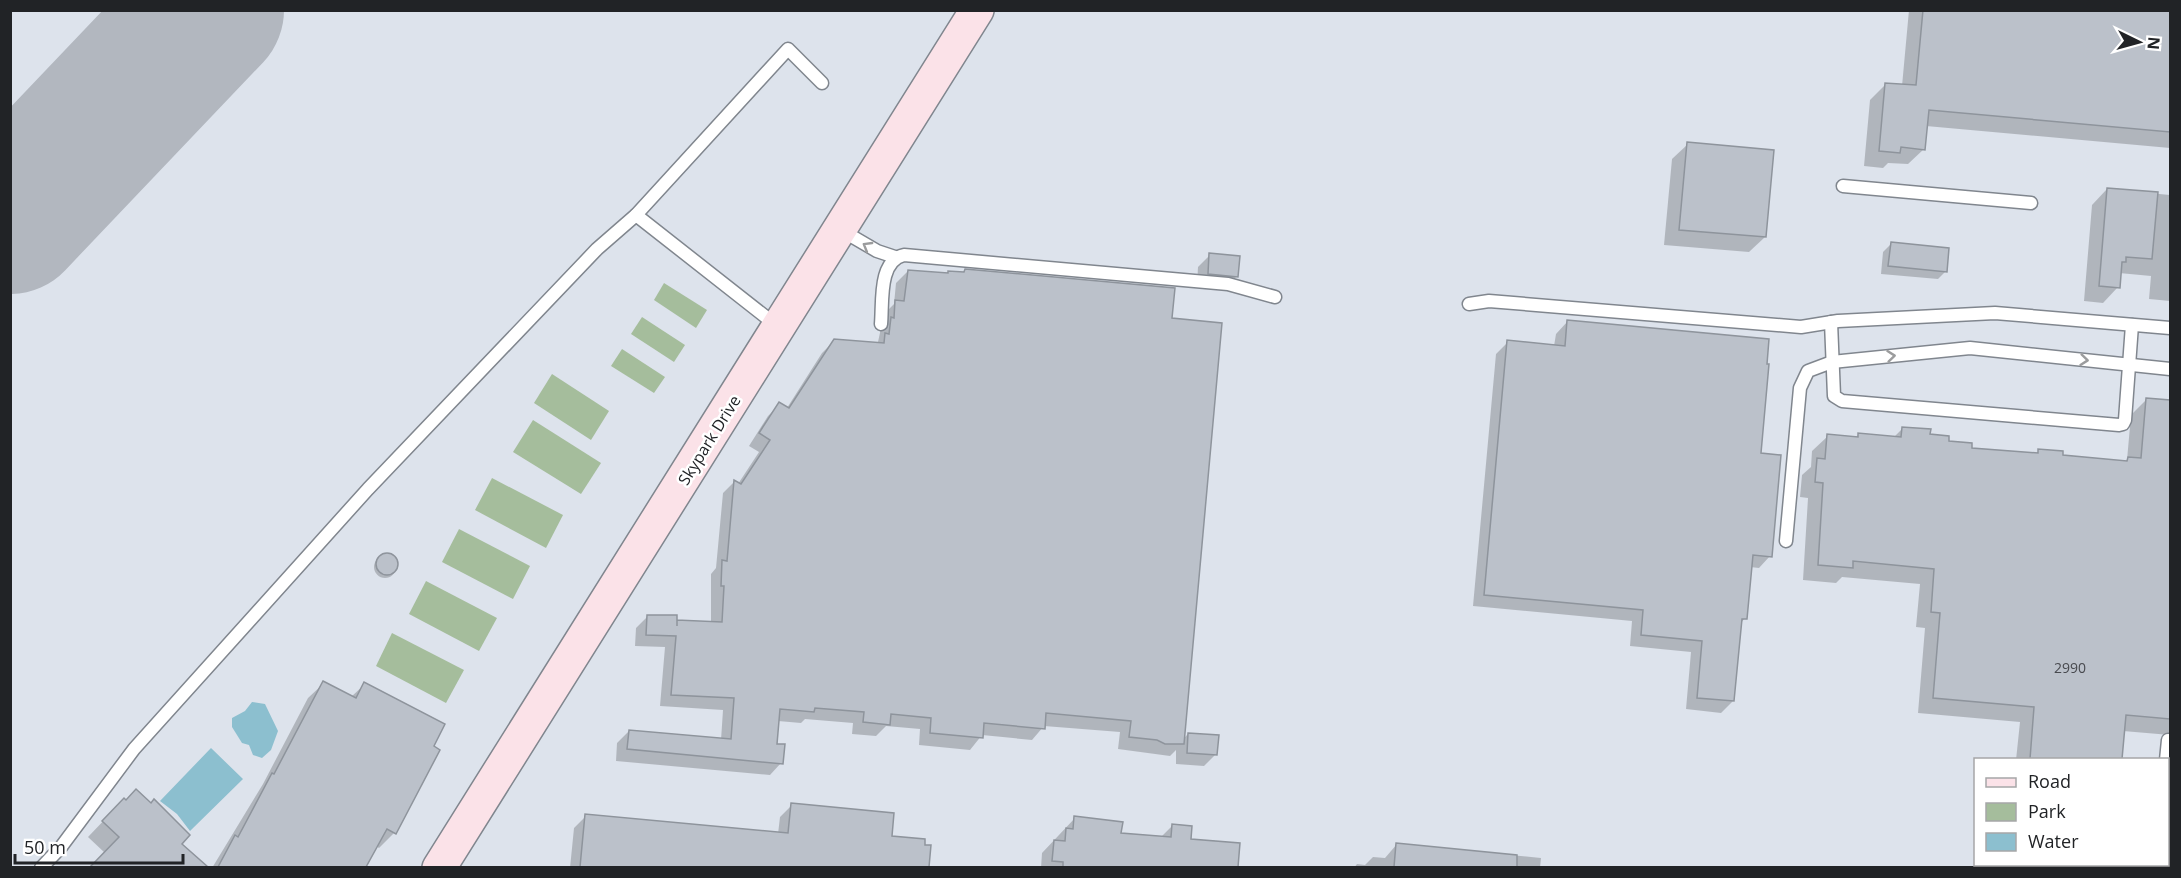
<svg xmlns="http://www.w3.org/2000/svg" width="2181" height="878" font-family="'Open Sans',sans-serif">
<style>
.green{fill:#a5bd9c}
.water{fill:#8cbfcf}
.shadow{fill:#0003}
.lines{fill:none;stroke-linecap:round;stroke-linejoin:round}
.runway{stroke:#b2b7bf;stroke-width:152}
.building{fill:#bbc1ca;stroke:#8e949c;stroke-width:1.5}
.lane-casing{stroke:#80868e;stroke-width:15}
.secondary-casing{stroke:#80868e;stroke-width:36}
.lane{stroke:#fff;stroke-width:12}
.secondary{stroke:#fbe2e8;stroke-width:33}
.oneway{stroke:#9b9c9d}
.labels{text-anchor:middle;stroke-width:5;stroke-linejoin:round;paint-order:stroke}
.number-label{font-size:14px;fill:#484a4f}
.street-label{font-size:16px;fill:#212326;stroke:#fff}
</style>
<rect width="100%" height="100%" fill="#dde3ec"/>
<g class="green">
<path d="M 664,283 L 707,310 L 696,328 L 654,300 Z"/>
<path d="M 642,317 L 685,345 L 674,362 L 631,334 Z"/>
<path d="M 622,349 L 665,377 L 654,393 L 611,366 Z"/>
<path d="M 552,374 L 609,411 L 591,440 L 534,403 Z"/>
<path d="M 533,420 L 601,463 L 581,494 L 513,452 Z"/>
<path d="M 492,478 L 563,515 L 546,548 L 475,510 Z"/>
<path d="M 459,529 L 530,566 L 513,599 L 442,562 Z"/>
<path d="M 426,581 L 497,618 L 479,651 L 409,614 Z"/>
<path d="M 392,633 L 464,670 L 446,703 L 376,666 Z"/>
</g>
<g class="water">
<path d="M 252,702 L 265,704 L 278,731 L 271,750 L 262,758 L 253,755 L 249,745 L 242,743 L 232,727 L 232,718 L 245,711 Z"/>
<path d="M 211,748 L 243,779 L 190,831 L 177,814 L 160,801 Z"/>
</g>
<g class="shadow">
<path d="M 1909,10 L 2170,10 L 2170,148 L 1926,126 L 1924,149 L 1908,164 L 1888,163 L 1883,168 L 1864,166 L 1870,100 L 1886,84 L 1902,86 Z"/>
<path d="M 1688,144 L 1765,237 L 1749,252 L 1664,245 L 1672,159 Z"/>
<path d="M 2107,189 L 2170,195 L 2170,301 L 2149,299 L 2151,276 L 2119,273 L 2118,287 L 2103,303 L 2084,301 L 2092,205 Z"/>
<path d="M 1891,244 L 1946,271 L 1938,279 L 1881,274 L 1883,252 Z"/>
<path d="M 1210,255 L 1237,276 L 1225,288 L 1197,285 L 1198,267 Z"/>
<path d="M 965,270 L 1170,320 L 1182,740 L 1188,734 L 1216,754 L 1204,766 L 1176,764 L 1176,750 L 1170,756 L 1118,749 L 1120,732 L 1044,726 L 1032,740 L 982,735 L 970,750 L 919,745 L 920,729 L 886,726 L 876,736 L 852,734 L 853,723 L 805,719 L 801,723 L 778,721 L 776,745 L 781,763 L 770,775 L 616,761 L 617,743 L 629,731 L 721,740 L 723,710 L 660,706 L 665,647 L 635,646 L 636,628 L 648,616 L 675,624 L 711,623 L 711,574 L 716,568 L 723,493 L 734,482 L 738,484 L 759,452 L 749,446 L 768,416 L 780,404 L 787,408 L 822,353 L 834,341 L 876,344 L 878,342 L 884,314 L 894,304 L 896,283 L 908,271 L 946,275 L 949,272 L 962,273 Z"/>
<path d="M 1567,322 L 1760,454 L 1770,556 L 1759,568 L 1750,567 L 1745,618 L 1740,624 L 1733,701 L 1721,713 L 1686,709 L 1691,652 L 1630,646 L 1632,621 L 1473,606 L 1496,354 L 1508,342 L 1554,346 L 1556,334 Z"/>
<path d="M 2147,399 L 2170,402 L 2170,735 L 2123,731 L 2120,760 L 2016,760 L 2020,722 L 1918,713 L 1925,628 L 1916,627 L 1920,584 L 1842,577 L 1836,583 L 1803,580 L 1808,498 L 1800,497 L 1802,475 L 1811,467 L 1812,451 L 1828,436 L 1855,438 L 1859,434 L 1893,438 L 1903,428 L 1970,449 L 2035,455 L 2039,451 L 2061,457 L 2125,463 L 2127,460 L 2131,415 Z"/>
<circle cx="385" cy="567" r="11"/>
<path d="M 324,683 L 351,697 L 365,684 L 394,833 L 379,848 L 376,846 L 365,868 L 212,868 L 263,784 L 308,698 Z"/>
<path d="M 792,805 L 890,838 L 929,846 L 927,868 L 570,868 L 574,828 L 586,816 L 778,834 L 780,817 Z"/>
<path d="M 109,815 L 180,844 L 206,868 L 91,868 L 105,853 L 88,837 Z"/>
<path d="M 1075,818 L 1120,834 L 1160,838 L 1172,826 L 1189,840 L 1238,844 L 1236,868 L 1041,868 L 1042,853 Z"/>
<path d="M 1397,844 L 1541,858 L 1540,868 L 1354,868 L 1357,864 L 1365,865 L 1373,857 L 1385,858 Z"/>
</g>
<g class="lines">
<path class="runway" d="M 10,218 L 208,10"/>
</g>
<g class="building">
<path d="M 1923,10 L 2170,10 L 2170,132 L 1929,110 L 1925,150 L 1901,147 L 1900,153 L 1879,151 L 1885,83 L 1916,85 Z"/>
<path d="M 1687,142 L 1774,150 L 1766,237 L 1679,230 Z"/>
<path d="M 2107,188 L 2158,192 L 2152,259 L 2126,257 L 2126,262 L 2122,262 L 2120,288 L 2099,286 Z"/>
<path d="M 1891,242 L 1949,248 L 1947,272 L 1888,266 Z"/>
<path d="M 1209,253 L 1240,256 L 1238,277 L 1208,274 Z"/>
<path d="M 965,269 L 1175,288 L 1172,318 L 1222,323 L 1184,744 L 1165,744 L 1157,740 L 1129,737 L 1131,721 L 1046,713 L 1045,729 L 984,723 L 983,738 L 930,733 L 931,718 L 891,714 L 890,725 L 863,722 L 864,712 L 815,708 L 814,712 L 780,709 L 777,744 L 785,744 L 783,764 L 627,749 L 629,730 L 731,739 L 734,698 L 671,695 L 676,636 L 646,635 L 647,615 L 677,615 L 677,626 L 677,620 L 722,622 L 724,586 L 721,586 L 722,560 L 727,561 L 734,480 L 741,484 L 770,440 L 759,433 L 779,402 L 789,408 L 834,339 L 884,343 L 885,333 L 889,334 L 891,317 L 894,318 L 895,300 L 904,301 L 908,270 L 948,273 L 948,271 L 964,272 Z"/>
<path d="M 1567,320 L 1769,339 L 1767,364 L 1769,364 L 1761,453 L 1781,455 L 1772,557 L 1753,555 L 1747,619 L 1742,619 L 1734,701 L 1697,698 L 1702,641 L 1641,635 L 1643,610 L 1484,595 L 1507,340 L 1565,346 Z"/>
<path d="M 2146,398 L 2170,400 L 2170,719 L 2126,715 L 2122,759 L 2030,759 L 2034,707 L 1933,698 L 1940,613 L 1931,612 L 1934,569 L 1853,561 L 1853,568 L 1818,565 L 1823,483 L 1815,482 L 1817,458 L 1825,459 L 1827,434 L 1858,437 L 1858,433 L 1901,437 L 1902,427 L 1931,429 L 1930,434 L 1949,436 L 1949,441 L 1972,443 L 1972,448 L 2038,453 L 2038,449 L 2063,451 L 2063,455 L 2127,461 L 2128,457 L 2141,458 Z"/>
<circle cx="387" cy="564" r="11"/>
<path d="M 323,681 L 356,698 L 364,682 L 445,724 L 434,746 L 440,750 L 396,834 L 387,829 L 366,867 L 218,867 L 235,835 L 238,837 L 272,773 L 274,774 Z"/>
<path d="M 1188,733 L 1219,735 L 1217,755 L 1187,753 Z"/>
<path d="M 136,789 L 151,803 L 154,799 L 190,835 L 182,844 L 208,867 L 90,867 L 119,837 L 102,821 L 124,798 L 126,800 Z"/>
<path d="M 791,803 L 894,813 L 892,836 L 925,839 L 925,845 L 931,845 L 929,867 L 580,867 L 585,814 L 788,833 Z"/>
<path d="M 1074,816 L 1123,822 L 1121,833 L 1171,837 L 1172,824 L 1192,826 L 1191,839 L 1240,843 L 1238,867 L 1063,867 L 1063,862 L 1052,861 L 1054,840 L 1065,841 L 1066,828 L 1073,829 Z"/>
<path d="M 1396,843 L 1517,855 L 1517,867 L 1394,867 Z"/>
</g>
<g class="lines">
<g class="lane-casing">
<g id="lane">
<path d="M 1843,186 L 2031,203"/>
<path d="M 636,215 L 788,49 L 822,83"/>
<path d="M 841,230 L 877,251 L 895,257"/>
<path d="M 1469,304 L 1489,301 L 1801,327 L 1838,321 L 1995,313 L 2170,328"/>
<path d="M 1831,322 L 1834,396 L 1842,401 L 2119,425 L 2123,424 L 2125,420 L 2132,325"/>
<path d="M 881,324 C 883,302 878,261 904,255 L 1228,284 L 1275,297"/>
<path d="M 1786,541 L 1800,388 L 1808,371 L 1832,362 L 1970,348 L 2170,369"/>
<path d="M 2166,760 L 2168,740"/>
<path d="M 41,868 L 61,847 L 134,749 L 368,489 L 597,249 L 636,215 L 776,325"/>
<path d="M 2154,868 L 2154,864"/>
</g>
</g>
<g class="secondary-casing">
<path id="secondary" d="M 439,868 L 977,10"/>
</g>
<use href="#lane" class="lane"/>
<use href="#secondary" class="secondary"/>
</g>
<defs><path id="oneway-chevron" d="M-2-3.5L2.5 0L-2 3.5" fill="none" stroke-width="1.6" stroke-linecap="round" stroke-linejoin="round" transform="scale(1.5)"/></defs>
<g class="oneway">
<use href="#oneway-chevron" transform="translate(867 246) rotate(-150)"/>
<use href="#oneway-chevron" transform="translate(1891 356) rotate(-6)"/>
<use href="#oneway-chevron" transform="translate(2084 360) rotate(6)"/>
</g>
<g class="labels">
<g class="number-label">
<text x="2070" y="673">2990</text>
</g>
<g class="street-label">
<text transform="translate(709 440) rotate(-58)" y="6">Skypark Drive</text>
</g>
</g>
<rect width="2181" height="878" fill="none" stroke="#212326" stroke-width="24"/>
<rect x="1974" y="758" width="195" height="108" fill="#ffffff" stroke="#a6a7a8" stroke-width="1.5"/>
<rect x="1986" y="778" width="30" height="9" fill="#fbe2e8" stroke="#a6a7a8" stroke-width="1.5"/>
<text x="2028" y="788" font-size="18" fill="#212326">Road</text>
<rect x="1986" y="803" width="30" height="18" fill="#a5bd9c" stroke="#a6a7a8" stroke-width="1.5"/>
<text x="2028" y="818" font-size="18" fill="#212326">Park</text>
<rect x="1986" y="833" width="30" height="18" fill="#8cbfcf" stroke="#a6a7a8" stroke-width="1.5"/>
<text x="2028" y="848" font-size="18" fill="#212326">Water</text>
<g transform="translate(2139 42) rotate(95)" stroke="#ffffff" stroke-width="4.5" paint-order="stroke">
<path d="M0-4.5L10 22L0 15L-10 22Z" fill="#212326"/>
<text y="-9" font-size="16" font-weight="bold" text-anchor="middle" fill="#212326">N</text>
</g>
<path d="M15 854v9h168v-9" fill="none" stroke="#212326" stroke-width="3"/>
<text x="24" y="854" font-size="18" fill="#212326" stroke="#ffffff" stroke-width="4.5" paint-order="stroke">50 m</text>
</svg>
